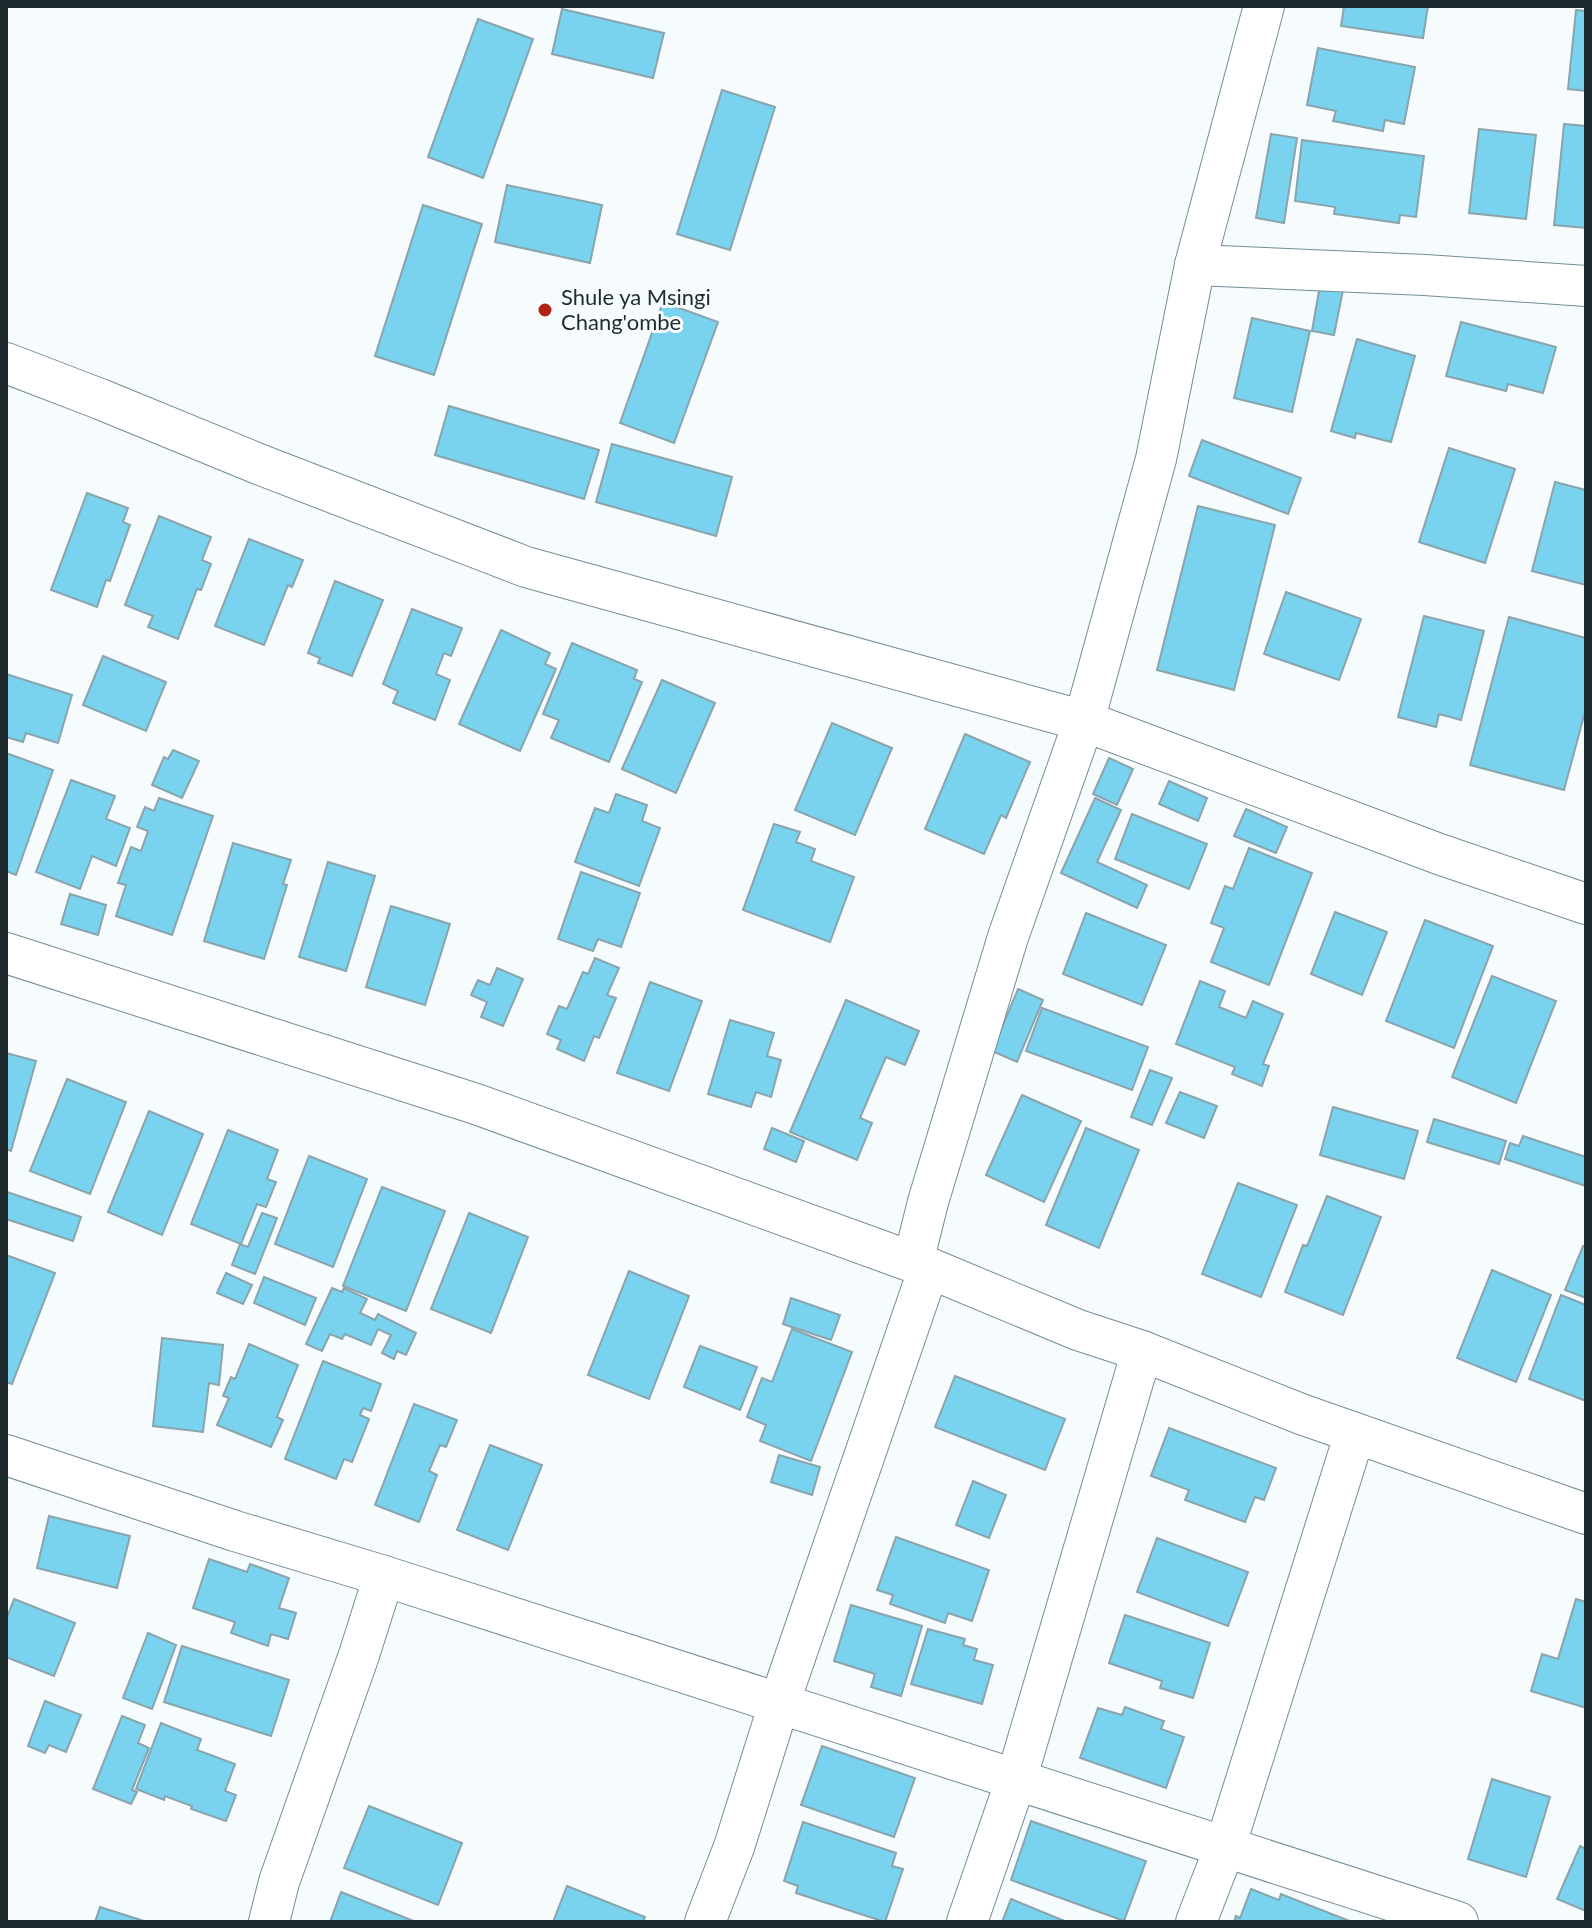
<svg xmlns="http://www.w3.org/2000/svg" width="1592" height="1928" font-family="Lato,sans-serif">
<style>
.building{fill:#79d2ee;stroke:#89a4ad;stroke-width:2}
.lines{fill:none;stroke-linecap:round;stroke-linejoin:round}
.minor-casing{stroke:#738d96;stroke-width:42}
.minor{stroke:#fff;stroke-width:40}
.poi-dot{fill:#b12214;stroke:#f6fcfe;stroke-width:3}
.labels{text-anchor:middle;stroke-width:6;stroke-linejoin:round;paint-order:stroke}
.poi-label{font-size:22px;fill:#1f2a2e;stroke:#f6fcfe;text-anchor:start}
</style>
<rect width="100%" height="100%" fill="#f6fcfe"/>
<g class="building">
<path d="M 1344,6 L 1428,6 L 1423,38 L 1341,26 Z"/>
<path d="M 562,9 L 664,33 L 653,78 L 552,54 Z"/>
<path d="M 1576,10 L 1586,11 L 1586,91 L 1568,89 Z"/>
<path d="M 478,19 L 533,39 L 483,178 L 428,157 Z"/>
<path d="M 1318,48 L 1415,67 L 1404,124 L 1385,120 L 1383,131 L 1333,121 L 1336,111 L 1307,105 Z"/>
<path d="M 722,90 L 775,107 L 730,250 L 677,234 Z"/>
<path d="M 1564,124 L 1586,126 L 1586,228 L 1554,225 Z"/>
<path d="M 1479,129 L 1536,135 L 1526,219 L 1469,213 Z"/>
<path d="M 1271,134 L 1297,138 L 1284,223 L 1256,218 Z"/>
<path d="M 1302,140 L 1424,156 L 1416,217 L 1400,215 L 1399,223 L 1334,214 L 1335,207 L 1295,201 Z"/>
<path d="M 507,185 L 602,205 L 590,263 L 495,242 Z"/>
<path d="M 423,205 L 482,224 L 434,375 L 375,356 Z"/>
<path d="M 1320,285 L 1343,290 L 1334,335 L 1312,331 Z"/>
<path d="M 663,302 L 718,322 L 674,443 L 620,423 Z"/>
<path d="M 1252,318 L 1310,331 L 1292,412 L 1234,398 Z"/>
<path d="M 1461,322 L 1556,347 L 1543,393 L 1508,384 L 1506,391 L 1446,376 Z"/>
<path d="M 1357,339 L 1415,356 L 1391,442 L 1356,433 L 1355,438 L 1331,431 Z"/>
<path d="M 449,406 L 599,450 L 584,499 L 435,455 Z"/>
<path d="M 1202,440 L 1301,478 L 1288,514 L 1189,476 Z"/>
<path d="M 612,444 L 732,477 L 716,536 L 596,502 Z"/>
<path d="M 1449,448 L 1515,469 L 1485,563 L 1419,542 Z"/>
<path d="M 1555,482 L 1586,490 L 1586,585 L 1532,571 Z"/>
<path d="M 87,493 L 128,508 L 123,522 L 130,525 L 110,581 L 106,580 L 97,607 L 51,590 Z"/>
<path d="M 1198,506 L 1275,525 L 1234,690 L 1157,670 Z"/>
<path d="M 159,516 L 211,537 L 202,560 L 211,564 L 201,590 L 197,589 L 178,639 L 148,627 L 153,616 L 125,605 Z"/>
<path d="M 249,539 L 303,560 L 292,587 L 288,585 L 264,645 L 215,626 Z"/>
<path d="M 335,581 L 383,600 L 352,676 L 318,663 L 320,658 L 308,653 Z"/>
<path d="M 1286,592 L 1361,619 L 1339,680 L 1264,654 Z"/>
<path d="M 412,609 L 462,628 L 451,656 L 444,653 L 436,674 L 450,680 L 435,720 L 393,703 L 398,691 L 383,684 Z"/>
<path d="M 1424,616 L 1484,631 L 1461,720 L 1439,714 L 1436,727 L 1398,717 Z"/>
<path d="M 1509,617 L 1586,638 L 1586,708 L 1564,790 L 1470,765 Z"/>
<path d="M 501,630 L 550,653 L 545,664 L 556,669 L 520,751 L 459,724 Z"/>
<path d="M 572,643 L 637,670 L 634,679 L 642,682 L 609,762 L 551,738 L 559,720 L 543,714 Z"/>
<path d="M 103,656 L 166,682 L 146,731 L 83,705 Z"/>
<path d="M 6,674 L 72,695 L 58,743 L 26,733 L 23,742 L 6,737 Z"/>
<path d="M 662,680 L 715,703 L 676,793 L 622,769 Z"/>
<path d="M 832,723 L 892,748 L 855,835 L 795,810 Z"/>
<path d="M 965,734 L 1030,762 L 1006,818 L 1001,815 L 984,854 L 925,829 Z"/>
<path d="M 173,750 L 199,761 L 182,798 L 152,785 L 164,757 L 168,759 Z"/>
<path d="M 6,753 L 53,770 L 16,875 L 6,871 Z"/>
<path d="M 1109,758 L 1133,769 L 1117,805 L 1093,794 Z"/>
<path d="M 71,780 L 115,796 L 106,819 L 130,828 L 116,866 L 92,856 L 80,889 L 36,872 Z"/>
<path d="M 1169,781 L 1207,798 L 1198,821 L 1159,804 Z"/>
<path d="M 616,794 L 647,805 L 642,821 L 660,828 L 639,886 L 575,862 L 595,808 L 609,813 Z"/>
<path d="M 159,798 L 213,816 L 172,935 L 116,916 L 126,885 L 118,883 L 131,847 L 141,851 L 148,831 L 137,827 L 145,807 L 154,811 Z"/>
<path d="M 1095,798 L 1121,810 L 1097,862 L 1147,885 L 1137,908 L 1061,873 Z"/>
<path d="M 1246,809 L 1287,827 L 1276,853 L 1234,836 Z"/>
<path d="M 1132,814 L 1207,844 L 1189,889 L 1115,859 Z"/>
<path d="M 774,824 L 800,832 L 796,842 L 815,849 L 811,861 L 854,877 L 830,942 L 743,910 Z"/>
<path d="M 233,843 L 291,860 L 283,884 L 287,885 L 264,959 L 204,941 Z"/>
<path d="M 1249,848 L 1312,873 L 1269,985 L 1211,962 L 1224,928 L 1211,923 L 1225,886 L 1233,889 Z"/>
<path d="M 328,862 L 375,876 L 346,971 L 299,957 Z"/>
<path d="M 581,872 L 640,893 L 621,947 L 598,939 L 593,951 L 558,939 Z"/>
<path d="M 70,894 L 106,905 L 98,935 L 61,924 Z"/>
<path d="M 391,906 L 450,924 L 425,1005 L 366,987 Z"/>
<path d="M 1335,912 L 1387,932 L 1362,995 L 1311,974 Z"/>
<path d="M 1086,913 L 1166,945 L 1142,1005 L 1063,974 Z"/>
<path d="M 1425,920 L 1493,946 L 1454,1048 L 1386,1021 Z"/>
<path d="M 595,958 L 619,968 L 607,995 L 616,998 L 599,1038 L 594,1036 L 584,1061 L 557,1049 L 561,1040 L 547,1034 L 559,1006 L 567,1009 L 583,972 L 588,974 Z"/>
<path d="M 497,968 L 523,979 L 503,1026 L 481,1017 L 487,1002 L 471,995 L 478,980 L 490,985 Z"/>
<path d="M 1492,976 L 1556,1001 L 1516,1103 L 1452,1077 Z"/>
<path d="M 1200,981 L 1225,991 L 1219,1007 L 1246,1018 L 1253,1001 L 1283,1014 L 1263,1064 L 1269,1066 L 1262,1086 L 1232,1074 L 1235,1067 L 1176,1044 Z"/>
<path d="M 650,982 L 702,1001 L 669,1091 L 617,1073 Z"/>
<path d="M 1018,989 L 1043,1000 L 1017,1062 L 992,1051 Z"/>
<path d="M 846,1000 L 919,1031 L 905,1065 L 886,1057 L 860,1118 L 872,1123 L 857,1160 L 790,1132 Z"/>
<path d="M 1042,1008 L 1148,1047 L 1132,1090 L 1026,1051 Z"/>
<path d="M 730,1020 L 774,1033 L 767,1056 L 781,1060 L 771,1097 L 756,1092 L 751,1107 L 708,1094 Z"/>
<path d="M 6,1053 L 36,1061 L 11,1151 L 6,1149 Z"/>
<path d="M 1150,1070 L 1172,1078 L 1152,1125 L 1131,1117 Z"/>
<path d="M 67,1079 L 126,1102 L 90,1194 L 30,1171 Z"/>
<path d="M 1180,1092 L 1217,1106 L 1204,1138 L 1166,1123 Z"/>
<path d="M 1022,1095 L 1081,1121 L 1044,1202 L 986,1175 Z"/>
<path d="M 1333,1107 L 1418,1131 L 1404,1179 L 1320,1155 Z"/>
<path d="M 149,1111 L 203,1134 L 162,1235 L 108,1212 Z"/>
<path d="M 1434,1119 L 1506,1141 L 1499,1164 L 1427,1142 Z"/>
<path d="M 772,1128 L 804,1141 L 796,1162 L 764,1149 Z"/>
<path d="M 1086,1128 L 1139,1150 L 1099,1248 L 1046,1225 Z"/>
<path d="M 228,1130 L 278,1150 L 267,1179 L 276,1182 L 266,1207 L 257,1204 L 241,1244 L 191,1224 Z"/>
<path d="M 1523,1136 L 1586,1157 L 1586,1186 L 1505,1159 L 1510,1143 L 1519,1146 Z"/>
<path d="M 309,1156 L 367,1179 L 333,1267 L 275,1244 Z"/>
<path d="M 1238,1183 L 1297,1205 L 1261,1297 L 1202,1274 Z"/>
<path d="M 382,1187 L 445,1211 L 406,1311 L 343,1286 Z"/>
<path d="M 7,1192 L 81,1217 L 73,1241 L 6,1219 Z"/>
<path d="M 1327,1196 L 1381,1217 L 1343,1315 L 1285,1292 L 1303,1245 L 1307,1246 Z"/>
<path d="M 262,1213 L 277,1218 L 255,1274 L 232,1265 L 240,1244 L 248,1247 Z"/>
<path d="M 469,1213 L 528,1237 L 491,1333 L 431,1309 Z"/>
<path d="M 1583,1246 L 1586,1247 L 1586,1298 L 1565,1290 Z"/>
<path d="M 6,1255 L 55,1273 L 12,1384 L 6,1382 Z"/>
<path d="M 1492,1270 L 1551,1295 L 1516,1382 L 1457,1358 Z"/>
<path d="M 629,1271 L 689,1296 L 649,1399 L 588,1375 Z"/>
<path d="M 226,1273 L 252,1285 L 243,1304 L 217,1293 Z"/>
<path d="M 264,1277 L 316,1298 L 305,1325 L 254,1303 Z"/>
<path d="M 332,1288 L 342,1292 L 344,1288 L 367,1299 L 360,1313 L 375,1320 L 378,1314 L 416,1333 L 406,1355 L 397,1351 L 394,1359 L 382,1353 L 391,1335 L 378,1329 L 371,1345 L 345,1334 L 342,1339 L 330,1334 L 322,1351 L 306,1344 Z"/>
<path d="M 1561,1295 L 1586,1305 L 1586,1401 L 1529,1379 Z"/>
<path d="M 791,1298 L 840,1315 L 831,1340 L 783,1324 Z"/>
<path d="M 792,1329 L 852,1352 L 811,1461 L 760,1441 L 766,1425 L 747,1417 L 762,1378 L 772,1382 Z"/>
<path d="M 162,1338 L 223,1345 L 219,1385 L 209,1383 L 203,1432 L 153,1426 Z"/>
<path d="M 249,1344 L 298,1365 L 277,1417 L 283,1420 L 271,1447 L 217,1425 L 229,1398 L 223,1396 L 231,1377 L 235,1379 Z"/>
<path d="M 700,1346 L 757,1367 L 740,1410 L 684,1387 Z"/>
<path d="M 323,1361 L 381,1384 L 371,1411 L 363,1408 L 360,1415 L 369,1419 L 352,1462 L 344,1459 L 336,1479 L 285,1459 Z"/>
<path d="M 955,1376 L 1065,1419 L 1045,1470 L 935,1427 Z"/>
<path d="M 414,1404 L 457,1420 L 446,1447 L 440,1445 L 429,1471 L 437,1475 L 419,1522 L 375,1505 Z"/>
<path d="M 1169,1428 L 1276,1468 L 1264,1500 L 1255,1497 L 1245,1522 L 1185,1500 L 1189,1490 L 1151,1476 Z"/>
<path d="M 490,1445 L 542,1465 L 508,1550 L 457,1530 Z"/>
<path d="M 779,1455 L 820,1467 L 812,1495 L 771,1482 Z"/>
<path d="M 973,1481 L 1006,1495 L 989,1538 L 956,1525 Z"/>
<path d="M 49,1516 L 130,1536 L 117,1588 L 37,1568 Z"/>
<path d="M 896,1537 L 989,1570 L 972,1621 L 948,1613 L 945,1623 L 890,1604 L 893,1595 L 877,1590 Z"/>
<path d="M 1157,1538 L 1248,1572 L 1228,1626 L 1137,1592 Z"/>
<path d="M 209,1559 L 247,1572 L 250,1564 L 289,1578 L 279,1608 L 296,1613 L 288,1639 L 271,1634 L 268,1646 L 231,1633 L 235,1622 L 193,1608 Z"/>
<path d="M 14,1599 L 75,1623 L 54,1676 L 6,1657 L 6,1620 Z"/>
<path d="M 1576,1599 L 1586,1602 L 1586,1708 L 1531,1691 L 1542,1654 L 1558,1659 Z"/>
<path d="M 851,1605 L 922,1626 L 901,1696 L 871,1687 L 875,1674 L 834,1661 Z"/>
<path d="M 1125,1615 L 1210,1643 L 1193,1698 L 1160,1688 L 1162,1681 L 1109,1663 Z"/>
<path d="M 928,1629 L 965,1639 L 963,1645 L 977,1649 L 974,1660 L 993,1665 L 982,1704 L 911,1684 Z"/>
<path d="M 148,1633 L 176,1645 L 152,1709 L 123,1698 Z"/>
<path d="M 182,1646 L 289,1680 L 271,1736 L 164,1702 Z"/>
<path d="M 45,1701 L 81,1715 L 66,1752 L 49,1745 L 45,1753 L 28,1746 Z"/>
<path d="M 1125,1707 L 1164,1721 L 1161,1729 L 1184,1737 L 1166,1788 L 1080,1758 L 1098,1708 L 1122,1715 Z"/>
<path d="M 122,1716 L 145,1725 L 138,1743 L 149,1748 L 132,1790 L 137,1792 L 131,1804 L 93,1789 Z"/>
<path d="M 161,1723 L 201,1739 L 197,1750 L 235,1764 L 225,1791 L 236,1795 L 226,1821 L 191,1809 L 192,1806 L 165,1796 L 164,1800 L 136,1789 Z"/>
<path d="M 822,1746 L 915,1778 L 894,1837 L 801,1805 Z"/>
<path d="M 1492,1779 L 1550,1797 L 1526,1877 L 1468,1859 Z"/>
<path d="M 369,1806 L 462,1843 L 438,1905 L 344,1868 Z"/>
<path d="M 1031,1821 L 1146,1861 L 1124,1921 L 1011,1880 Z"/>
<path d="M 803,1822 L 896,1853 L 892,1866 L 903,1869 L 885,1922 L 796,1893 L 798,1886 L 784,1881 Z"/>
<path d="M 1580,1846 L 1586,1849 L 1586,1911 L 1557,1899 Z"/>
<path d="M 567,1886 L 645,1917 L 643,1922 L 553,1922 Z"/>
<path d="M 1251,1889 L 1279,1900 L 1281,1894 L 1352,1922 L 1234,1922 L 1236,1916 L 1240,1918 Z"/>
<path d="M 341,1892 L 416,1922 L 330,1922 Z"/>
<path d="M 1011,1899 L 1067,1922 L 1002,1922 Z"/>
<path d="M 100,1907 L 147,1922 L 95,1922 Z"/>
</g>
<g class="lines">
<g class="minor-casing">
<g id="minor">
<path d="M 1195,265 L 1425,275 L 1586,286"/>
<path d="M 6,363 L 100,399 L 261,465 L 526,567 L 1084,721 L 1439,854 L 1586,904"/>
<path d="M 6,953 L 476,1104 L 929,1268 L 1078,1330 L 1142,1351 L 1301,1414 L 1586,1514"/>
<path d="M 913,1262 L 928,1202 L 1008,937 L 1084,721 L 1156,459 L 1195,265 L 1264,6"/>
<path d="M 6,1455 L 235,1531 L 384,1576 L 1458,1922"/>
<path d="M 269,1922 L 279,1882 L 359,1655 L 384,1576"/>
<path d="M 705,1922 L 734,1847 L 779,1704 L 929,1268"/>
<path d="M 967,1922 L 1016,1780 L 1142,1351"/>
<path d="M 1196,1922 L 1225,1847 L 1355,1433"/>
</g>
</g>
<use href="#minor" class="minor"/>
</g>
<circle class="poi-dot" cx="545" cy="310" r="8"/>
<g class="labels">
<g class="poi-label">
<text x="561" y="305">Shule ya Msingi<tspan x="561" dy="25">Chang'ombe</tspan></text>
</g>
</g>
<rect width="1592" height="1928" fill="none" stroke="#1f2a2e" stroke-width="16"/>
</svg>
